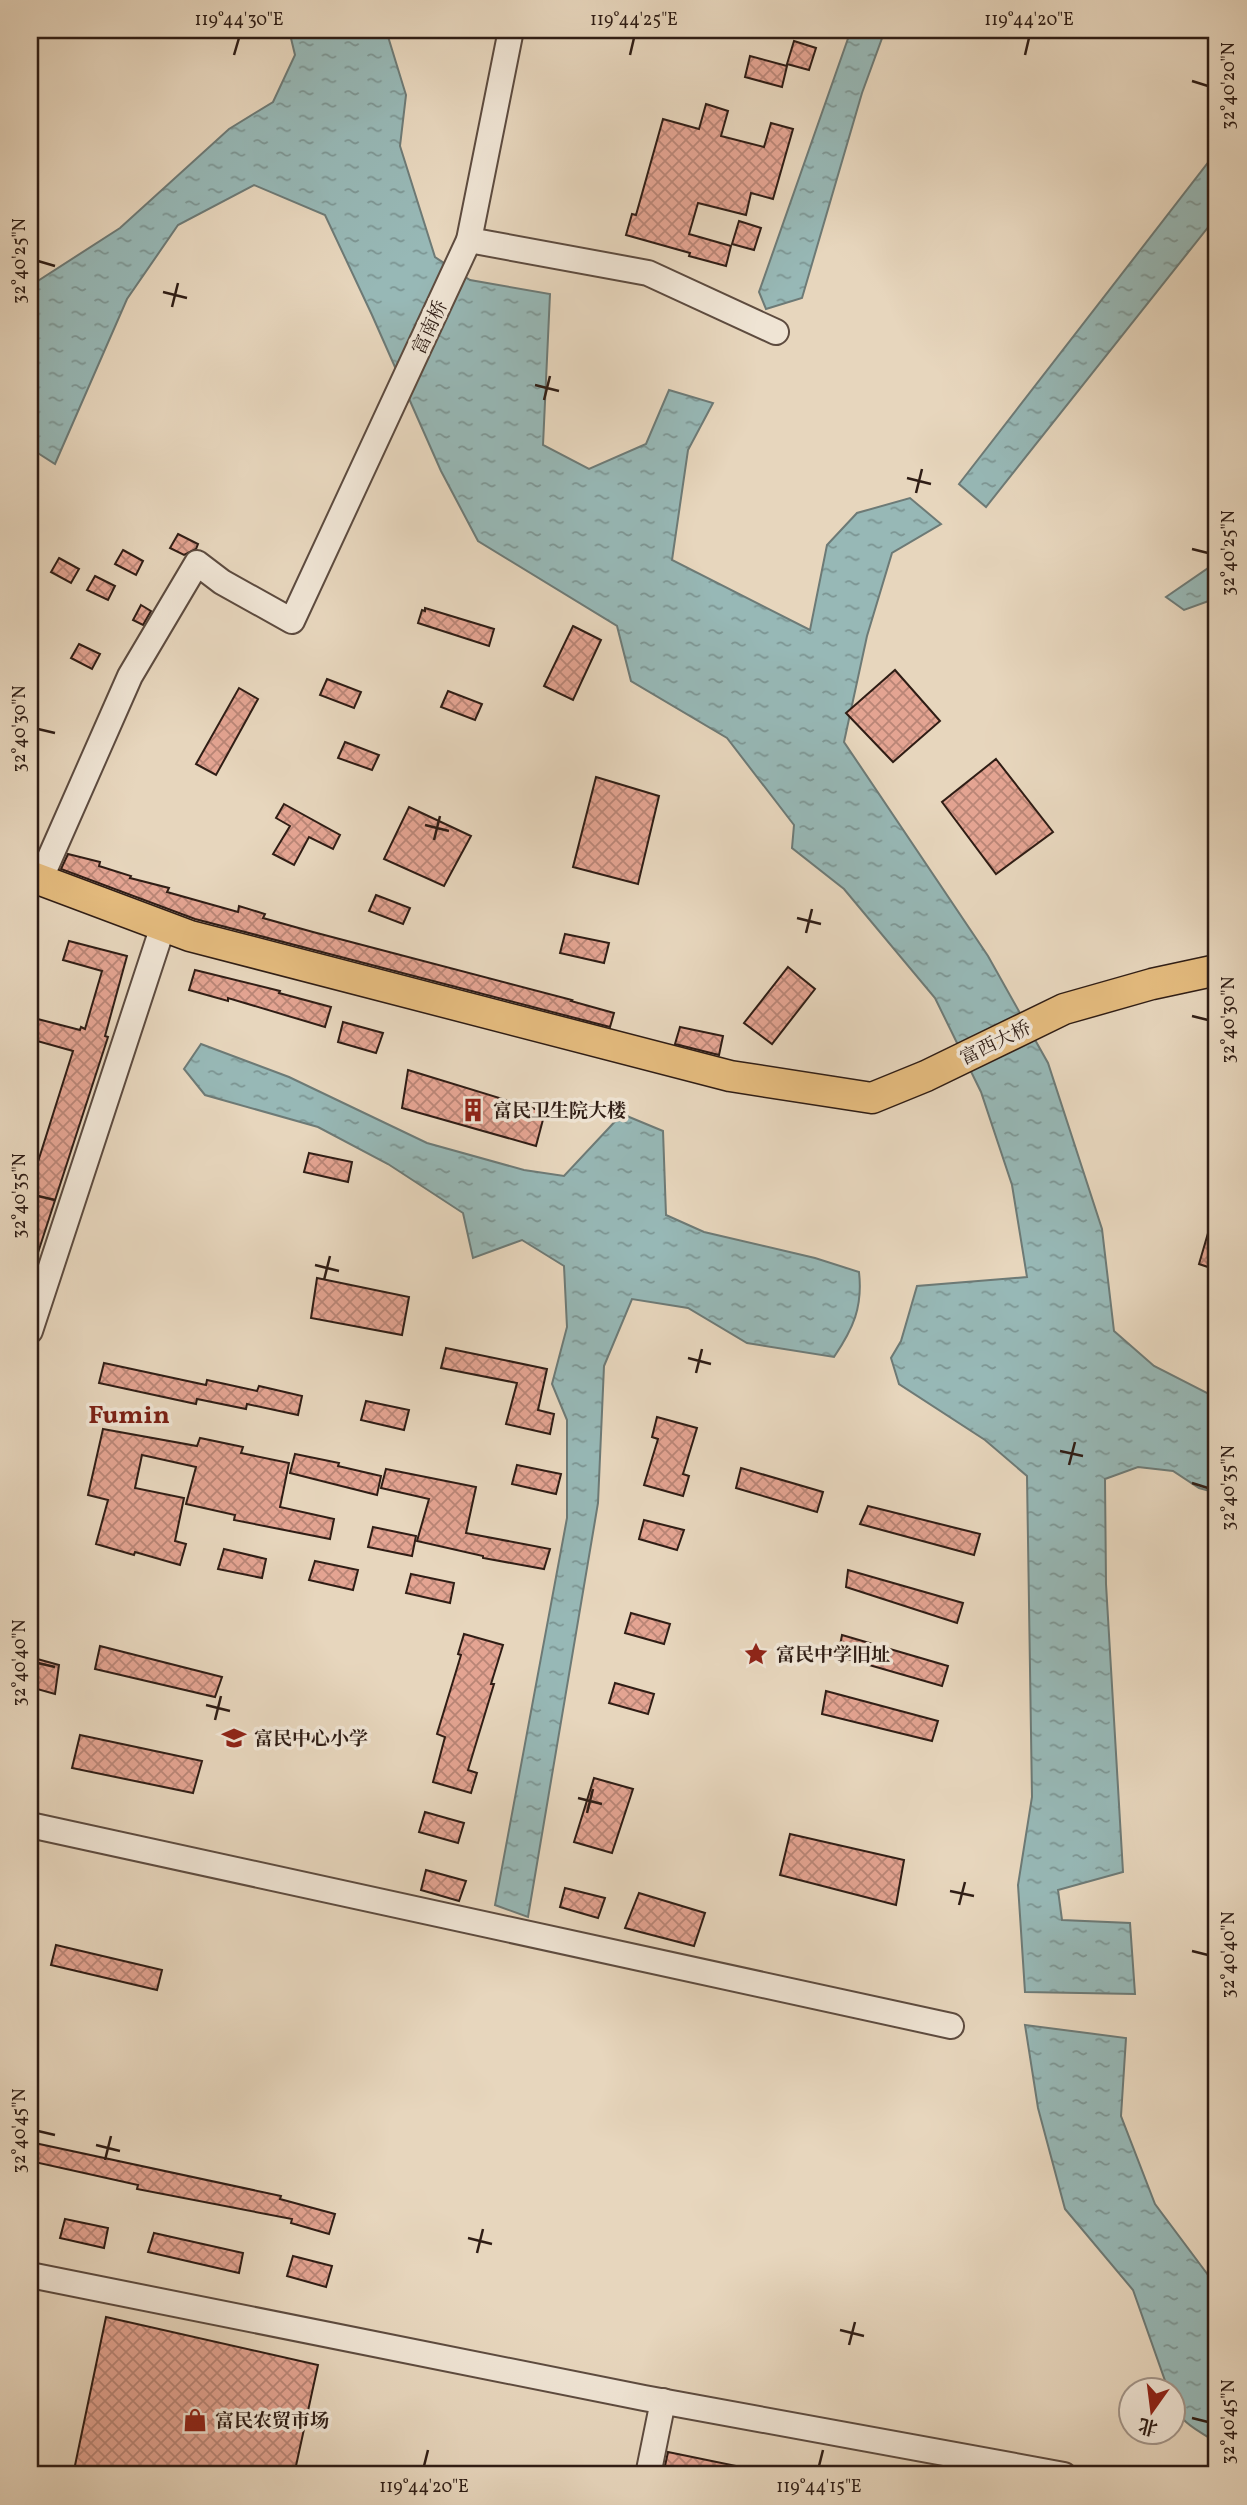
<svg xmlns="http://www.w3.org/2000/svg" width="1247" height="2505" font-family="Vollkorn,'Noto Serif SC',serif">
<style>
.water{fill:url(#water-ripples);stroke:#6d7a76;stroke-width:2}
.building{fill:url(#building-cross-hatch);stroke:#2f1d15;stroke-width:2}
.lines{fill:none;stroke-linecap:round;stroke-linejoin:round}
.minor-casing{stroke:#5d4b3f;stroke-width:28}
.major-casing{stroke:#2f1d15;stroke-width:33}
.minor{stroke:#efe4d4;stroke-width:24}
.major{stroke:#e4bb7e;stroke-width:30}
.ticks{fill:none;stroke:#2f1d15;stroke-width:2.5}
.labels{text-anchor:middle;stroke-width:7;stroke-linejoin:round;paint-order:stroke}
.street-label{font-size:19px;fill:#2f1d15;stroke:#efe4d4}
.poi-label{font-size:19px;font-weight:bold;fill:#2f1d15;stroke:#efe4d4;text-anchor:start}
.district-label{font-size:26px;font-weight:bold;fill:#7a1f14;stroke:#efe4d4}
.neatline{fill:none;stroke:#2f1d15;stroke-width:2.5}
.ticks-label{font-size:18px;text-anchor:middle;fill:#2f1d15}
</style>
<defs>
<pattern id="water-ripples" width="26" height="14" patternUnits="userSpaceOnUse" patternTransform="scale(1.75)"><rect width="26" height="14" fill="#97b8b6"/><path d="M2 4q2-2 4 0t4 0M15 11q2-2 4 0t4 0" fill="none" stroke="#7c9593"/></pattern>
<pattern id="building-cross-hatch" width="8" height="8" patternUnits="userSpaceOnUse" patternTransform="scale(1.75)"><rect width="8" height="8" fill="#e4a492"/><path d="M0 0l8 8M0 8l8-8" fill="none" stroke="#b98576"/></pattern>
</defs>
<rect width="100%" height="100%" fill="#e7d6bd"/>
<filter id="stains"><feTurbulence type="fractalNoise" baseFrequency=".00286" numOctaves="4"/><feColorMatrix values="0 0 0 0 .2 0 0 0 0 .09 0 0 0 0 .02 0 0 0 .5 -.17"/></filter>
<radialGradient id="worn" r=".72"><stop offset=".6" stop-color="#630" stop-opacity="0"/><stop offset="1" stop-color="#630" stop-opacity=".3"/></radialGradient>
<g class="water">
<path d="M 289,30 L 386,30 L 406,95 L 400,146 L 435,257 L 470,280 L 550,294 L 543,445 L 589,469 L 646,444 L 669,390 L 713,403 L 688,450 L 672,560 L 810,630 L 827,545 L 857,513 L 910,498 L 941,524 L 892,553 L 867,636 L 844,742 L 988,956 L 1048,1063 L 1102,1229 L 1114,1331 L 1154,1366 L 1217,1398 L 1217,1493 L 1199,1488 L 1173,1471 L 1138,1467 L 1105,1479 L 1106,1584 L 1123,1872 L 1058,1890 L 1062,1920 L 1130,1923 L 1135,1994 L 1025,1992 L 1018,1885 L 1032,1797 L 1027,1476 L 985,1440 L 899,1384 L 891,1358 L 901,1341 L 917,1286 L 1027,1277 L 1012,1185 L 981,1092 L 935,998 L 844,889 L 792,848 L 794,825 L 727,738 L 631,681 L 617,626 L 478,541 L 441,471 L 372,315 L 325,215 L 254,185 L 178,225 L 127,299 L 55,464 L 30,448 L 30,286 L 120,228 L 229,129 L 273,102 L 295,55 Z"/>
<path d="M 851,30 L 885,30 L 862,93 L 802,298 L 766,309 L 759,292 Z"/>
<path d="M 1217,151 L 1217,216 L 986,507 L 959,484 Z"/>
<path d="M 1217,562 L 1217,598 L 1184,610 L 1166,597 Z"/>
<path d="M 201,1044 L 289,1077 L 427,1143 L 524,1170 L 564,1176 L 622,1114 L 663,1131 L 666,1215 L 704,1232 L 815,1258 L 859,1272 C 863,1307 853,1329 834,1357 L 747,1343 L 688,1308 L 632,1299 L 604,1366 L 598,1503 L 528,1917 L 495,1905 L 567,1518 L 567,1420 L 552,1384 L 567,1327 L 564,1266 L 522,1240 L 473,1258 L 463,1213 L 388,1164 L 318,1127 L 205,1095 L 184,1069 Z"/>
<path d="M 1025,2025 L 1126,2038 L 1121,2116 L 1155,2204 L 1217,2287 L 1217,2443 C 1193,2426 1174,2423 1174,2390 L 1168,2389 L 1133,2290 L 1065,2209 L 1038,2108 Z"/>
</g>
<g class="building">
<path d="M 794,41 L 816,48 L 809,70 L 787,64 Z"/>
<path d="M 750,56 L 787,66 L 782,87 L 745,77 Z"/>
<path d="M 706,104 L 728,111 L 721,136 L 764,147 L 771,123 L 793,129 L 773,199 L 751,193 L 746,215 L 698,203 L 689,234 L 731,246 L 726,266 L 689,256 L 690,253 L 626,235 L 632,214 L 636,215 L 663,119 L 699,129 Z"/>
<path d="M 739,221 L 761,228 L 754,250 L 732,244 Z"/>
<path d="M 178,534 L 198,544 L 196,549 L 184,555 L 170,548 Z"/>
<path d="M 123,550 L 143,561 L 136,575 L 115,564 Z"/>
<path d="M 59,558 L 79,569 L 71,583 L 51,572 Z"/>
<path d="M 95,576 L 115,586 L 108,600 L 87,590 Z"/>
<path d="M 141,605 L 151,611 L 143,625 L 133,620 Z"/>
<path d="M 425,608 L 494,629 L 489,646 L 418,623 L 422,610 L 425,611 Z"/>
<path d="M 573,626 L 601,640 L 573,700 L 544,686 Z"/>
<path d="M 79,644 L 100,654 L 92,669 L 71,658 Z"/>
<path d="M 895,670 L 940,721 L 893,762 L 846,713 Z"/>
<path d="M 327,679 L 361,692 L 354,708 L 320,695 Z"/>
<path d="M 239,688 L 258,699 L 216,775 L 196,764 Z"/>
<path d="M 448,691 L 482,704 L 475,720 L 441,707 Z"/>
<path d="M 345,742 L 379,755 L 372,770 L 338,758 Z"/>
<path d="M 996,759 L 1053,832 L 996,874 L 942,802 Z"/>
<path d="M 596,777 L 659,796 L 638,884 L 573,867 Z"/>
<path d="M 284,804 L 340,835 L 333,849 L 309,837 L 294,865 L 273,854 L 290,826 L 276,818 Z"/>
<path d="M 409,807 L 471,836 L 444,886 L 384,859 Z"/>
<path d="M 68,854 L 100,862 L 99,866 L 131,876 L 130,878 L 169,888 L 167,892 L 238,912 L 239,906 L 265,914 L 263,918 L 313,932 L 572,1000 L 571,1001 L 614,1013 L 610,1027 L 195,919 L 61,869 Z"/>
<path d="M 376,895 L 410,908 L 403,924 L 369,911 Z"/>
<path d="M 565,934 L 609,943 L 604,963 L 560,953 Z"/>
<path d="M 69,941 L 127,956 L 105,1036 L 108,1037 L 33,1268 L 30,1268 L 30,1187 L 73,1051 L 30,1039 L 30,1017 L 80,1030 L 81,1027 L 85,1029 L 102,971 L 63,960 Z"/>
<path d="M 788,967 L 815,989 L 772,1044 L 744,1023 Z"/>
<path d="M 195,970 L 280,991 L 279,993 L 331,1007 L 325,1027 L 228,998 L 228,1001 L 189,990 Z"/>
<path d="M 343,1022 L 383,1033 L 376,1053 L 338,1042 Z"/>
<path d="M 680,1027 L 723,1036 L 719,1055 L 675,1044 Z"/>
<path d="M 408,1070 L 545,1112 L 536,1146 L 402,1108 Z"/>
<path d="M 309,1153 L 352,1162 L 348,1182 L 304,1172 Z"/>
<path d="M 1213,1216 L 1217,1217 L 1217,1270 L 1199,1264 Z"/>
<path d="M 317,1278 L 409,1297 L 402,1335 L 311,1318 Z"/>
<path d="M 446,1348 L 547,1369 L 538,1410 L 554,1414 L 550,1434 L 506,1424 L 517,1383 L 441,1368 Z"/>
<path d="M 104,1363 L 206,1385 L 207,1380 L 257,1391 L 259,1386 L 302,1396 L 298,1415 L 247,1404 L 246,1409 L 197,1399 L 196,1404 L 99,1383 Z"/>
<path d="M 366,1401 L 409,1410 L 404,1430 L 361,1420 Z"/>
<path d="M 657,1417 L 697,1428 L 683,1474 L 689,1476 L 683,1496 L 644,1485 L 658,1439 L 652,1437 Z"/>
<path d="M 103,1429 L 197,1446 L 200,1438 L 243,1447 L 241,1453 L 289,1463 L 280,1507 L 334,1519 L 330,1539 L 234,1520 L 235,1515 L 186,1504 L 196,1467 L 142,1455 L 135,1488 L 184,1498 L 175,1541 L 186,1544 L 180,1565 L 135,1552 L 134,1555 L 96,1544 L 108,1500 L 88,1495 Z"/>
<path d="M 295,1454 L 339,1463 L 338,1466 L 381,1476 L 377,1495 L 290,1473 Z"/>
<path d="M 517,1465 L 561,1474 L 556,1494 L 512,1484 Z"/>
<path d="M 741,1468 L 823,1492 L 817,1512 L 736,1488 Z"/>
<path d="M 386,1469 L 476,1487 L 466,1533 L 550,1549 L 544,1569 L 483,1558 L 483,1556 L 417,1541 L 429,1499 L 381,1488 Z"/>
<path d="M 868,1506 L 980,1534 L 974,1555 L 860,1524 Z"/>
<path d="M 644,1520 L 684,1530 L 677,1550 L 639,1539 Z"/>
<path d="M 373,1527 L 416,1536 L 412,1556 L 368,1547 Z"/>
<path d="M 224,1549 L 266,1559 L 262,1578 L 218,1569 Z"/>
<path d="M 315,1561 L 358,1570 L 353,1590 L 309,1580 Z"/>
<path d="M 848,1570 L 963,1603 L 957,1623 L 846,1587 Z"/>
<path d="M 411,1574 L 454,1583 L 450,1603 L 406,1593 Z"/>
<path d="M 631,1613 L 670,1624 L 664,1644 L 625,1633 Z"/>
<path d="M 464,1634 L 503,1645 L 491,1684 L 494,1684 L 468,1770 L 477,1773 L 471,1793 L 433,1782 L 445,1737 L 437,1734 L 461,1655 L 458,1654 Z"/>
<path d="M 842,1635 L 948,1666 L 942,1686 L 838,1656 Z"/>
<path d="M 100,1646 L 222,1677 L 215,1697 L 95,1669 Z"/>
<path d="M 30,1657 L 59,1665 L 55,1694 L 30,1687 Z"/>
<path d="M 615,1683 L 654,1694 L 648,1714 L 609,1703 Z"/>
<path d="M 826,1691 L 938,1721 L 932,1741 L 822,1714 Z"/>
<path d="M 80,1735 L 202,1761 L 193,1793 L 72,1768 Z"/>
<path d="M 594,1778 L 633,1789 L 612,1853 L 574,1842 Z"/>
<path d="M 425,1812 L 464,1823 L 458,1843 L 419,1832 Z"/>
<path d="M 790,1834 L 904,1860 L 896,1905 L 780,1875 Z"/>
<path d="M 426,1870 L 466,1881 L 459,1901 L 421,1890 Z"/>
<path d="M 565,1888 L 605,1898 L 598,1918 L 560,1907 Z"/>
<path d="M 639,1893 L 705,1913 L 694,1946 L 625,1928 Z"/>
<path d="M 56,1945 L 162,1970 L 157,1990 L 51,1965 Z"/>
<path d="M 30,2142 L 281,2196 L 280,2199 L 335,2214 L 329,2234 L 291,2223 L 292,2219 L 137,2189 L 138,2185 L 30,2161 Z"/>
<path d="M 65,2219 L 108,2228 L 104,2248 L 60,2238 Z"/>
<path d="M 154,2233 L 243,2253 L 239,2273 L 148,2252 Z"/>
<path d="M 293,2256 L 332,2266 L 326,2287 L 287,2276 Z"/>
<path d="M 106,2317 L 318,2365 L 294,2475 L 73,2475 Z"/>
<path d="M 668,2452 L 746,2468 L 745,2475 L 663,2475 Z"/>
</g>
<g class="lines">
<g class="minor-casing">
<g id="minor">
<path d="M 469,240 L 648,273 L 776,332"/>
<path d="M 40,880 L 130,676 L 197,563 L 222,582 L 292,621 L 469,240 L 511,30"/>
<path d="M 30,1331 L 163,926"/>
<path d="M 30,1825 L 951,2026"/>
<path d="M 30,2275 L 644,2398 L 1064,2475"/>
<path d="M 648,2475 L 663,2401"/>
</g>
</g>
<g class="major-casing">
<path id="major" d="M 30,876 L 190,936 L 730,1076 L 872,1098 L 926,1076 L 1064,1009 L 1152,984 L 1217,970"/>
</g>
<use href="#minor" class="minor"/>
<use href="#major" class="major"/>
</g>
<path class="ticks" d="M 234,55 L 239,38M 630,55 L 634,38M 1025,55 L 1029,38M 1192,81 L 1208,86M 38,261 L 55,266M 163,292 L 187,298M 172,307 L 178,283M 535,385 L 559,391M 544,400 L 550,376M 907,478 L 931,484M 916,493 L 922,469M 1192,549 L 1208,553M 38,729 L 55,733M 425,825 L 449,831M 434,840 L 440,816M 797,918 L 821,924M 806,933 L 812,909M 1192,1016 L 1208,1020M 38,1196 L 55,1200M 315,1265 L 339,1271M 324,1280 L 330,1256M 688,1358 L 711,1364M 696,1373 L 702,1349M 1060,1451 L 1083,1456M 1069,1465 L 1075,1442M 1192,1483 L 1208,1488M 38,1663 L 55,1667M 206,1705 L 230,1711M 215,1720 L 221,1696M 578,1798 L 602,1804M 587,1813 L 593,1789M 950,1891 L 974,1896M 959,1905 L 965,1882M 1192,1951 L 1208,1955M 38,2131 L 55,2135M 96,2145 L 120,2151M 105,2160 L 111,2136M 468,2238 L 492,2244M 477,2253 L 483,2229M 840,2330 L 864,2336M 849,2345 L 855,2322M 1192,2418 L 1208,2422M 424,2466 L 428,2450M 819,2466 L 823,2450"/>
<defs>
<g id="building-bare" transform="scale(1.89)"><path d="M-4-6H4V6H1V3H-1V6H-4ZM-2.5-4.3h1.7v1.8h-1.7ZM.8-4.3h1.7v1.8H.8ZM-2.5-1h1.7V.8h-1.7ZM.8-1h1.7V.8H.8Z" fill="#8f2418" stroke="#efe4d4" stroke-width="2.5" paint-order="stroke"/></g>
<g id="sight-bare" transform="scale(1.89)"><path d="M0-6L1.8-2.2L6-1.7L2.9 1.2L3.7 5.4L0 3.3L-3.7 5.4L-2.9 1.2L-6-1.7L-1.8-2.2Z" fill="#8f2418" stroke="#efe4d4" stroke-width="2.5" paint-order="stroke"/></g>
<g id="school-bare" transform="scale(1.89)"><path d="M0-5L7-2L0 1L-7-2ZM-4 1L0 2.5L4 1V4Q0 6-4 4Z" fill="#8f2418" stroke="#efe4d4" stroke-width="2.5" paint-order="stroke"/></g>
<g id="shop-bare" transform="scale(1.89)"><path d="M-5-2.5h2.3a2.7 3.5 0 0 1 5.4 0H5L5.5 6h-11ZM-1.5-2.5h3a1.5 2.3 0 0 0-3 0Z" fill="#8f2418" stroke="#efe4d4" stroke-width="2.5" paint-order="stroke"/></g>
</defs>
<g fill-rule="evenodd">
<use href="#building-bare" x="473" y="1110"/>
<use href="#sight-bare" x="756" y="1654"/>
<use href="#school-bare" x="234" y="1738"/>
<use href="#shop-bare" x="195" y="2420"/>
</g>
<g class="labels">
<g class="street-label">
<text transform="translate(429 327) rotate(-65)" y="7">富南桥</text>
<text transform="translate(995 1042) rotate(-26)" y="7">富西大桥</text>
</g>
<g class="poi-label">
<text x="493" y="1117">富民卫生院大楼</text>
<text x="776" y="1661">富民中学旧址</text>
<text x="254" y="1745">富民中心小学</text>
<text x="215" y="2427">富民农贸市场</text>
</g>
<g class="district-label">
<text x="129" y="1423">Fumin</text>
</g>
</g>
<rect width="1247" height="2505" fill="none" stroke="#e7d6bd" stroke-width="77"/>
<g transform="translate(1152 2411) rotate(194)"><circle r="33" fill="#efe4d4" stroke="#a29488" stroke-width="2"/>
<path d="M0-5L12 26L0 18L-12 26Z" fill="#8f2418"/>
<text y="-10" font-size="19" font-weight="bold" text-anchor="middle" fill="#2f1d15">北</text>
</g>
<rect x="38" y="38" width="1170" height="2428" class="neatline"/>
<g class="ticks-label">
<text x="239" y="25">119°44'30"E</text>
<text x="634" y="25">119°44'25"E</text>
<text x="1029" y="25">119°44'20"E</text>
<text transform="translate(1228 86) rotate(-90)" y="6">32°40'20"N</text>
<text transform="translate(19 261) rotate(-90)" y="6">32°40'25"N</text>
<text transform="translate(1228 553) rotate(-90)" y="6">32°40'25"N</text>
<text transform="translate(19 729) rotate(-90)" y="6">32°40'30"N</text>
<text transform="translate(1228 1020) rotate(-90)" y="6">32°40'30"N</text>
<text transform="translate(19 1196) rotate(-90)" y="6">32°40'35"N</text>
<text transform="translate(1228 1488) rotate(-90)" y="6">32°40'35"N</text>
<text transform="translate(19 1663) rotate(-90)" y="6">32°40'40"N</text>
<text transform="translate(1228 1955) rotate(-90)" y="6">32°40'40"N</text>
<text transform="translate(19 2131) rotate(-90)" y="6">32°40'45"N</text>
<text transform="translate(1228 2422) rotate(-90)" y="6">32°40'45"N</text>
<text x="424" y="2492">119°44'20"E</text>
<text x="819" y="2492">119°44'15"E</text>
</g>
<rect width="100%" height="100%" filter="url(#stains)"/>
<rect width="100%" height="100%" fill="url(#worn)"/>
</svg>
